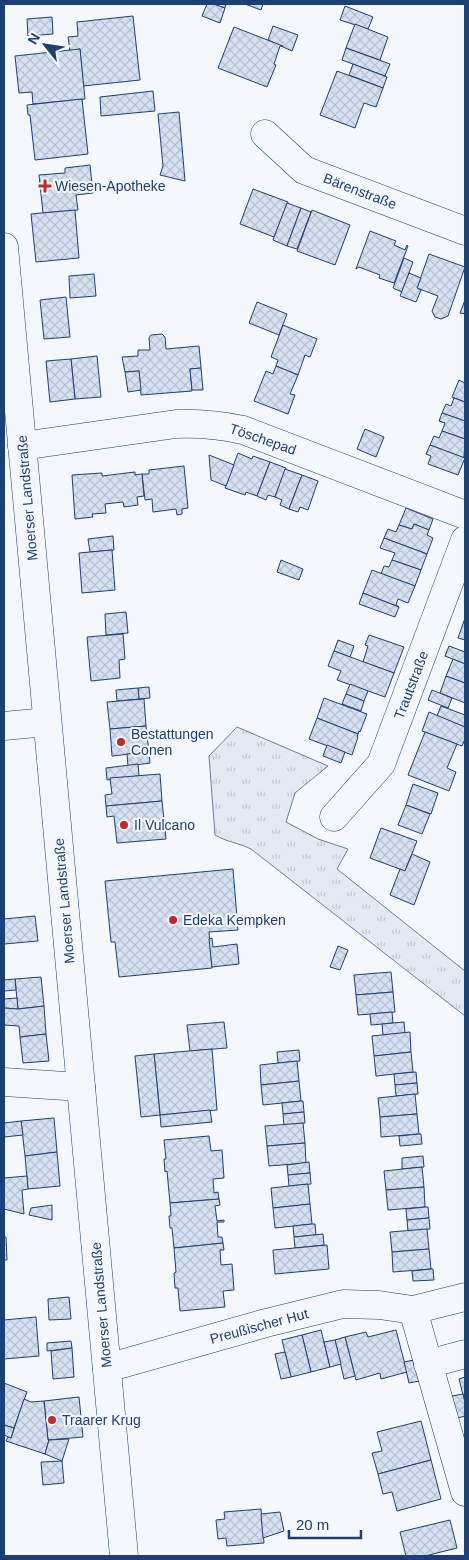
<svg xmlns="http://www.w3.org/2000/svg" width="469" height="1560" font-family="Helvetica,sans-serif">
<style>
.grass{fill:url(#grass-tufts);stroke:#687fa3}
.building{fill:url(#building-cross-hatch);stroke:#1d3f73}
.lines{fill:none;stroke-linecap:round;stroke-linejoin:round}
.minor-casing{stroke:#1d3f73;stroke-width:29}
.major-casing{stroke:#1d3f73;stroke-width:29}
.minor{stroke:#f4f7fb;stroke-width:28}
.major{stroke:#f4f7fb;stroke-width:28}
.poi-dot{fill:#c62828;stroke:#f4f7fb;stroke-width:2}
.labels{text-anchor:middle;stroke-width:4;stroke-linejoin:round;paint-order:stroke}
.poi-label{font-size:14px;fill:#1d3f73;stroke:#f4f7fb;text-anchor:start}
.street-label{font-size:14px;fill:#1d3f73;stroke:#f4f7fb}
</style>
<defs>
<pattern id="grass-tufts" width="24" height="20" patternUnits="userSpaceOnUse" patternTransform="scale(1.25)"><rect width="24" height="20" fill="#e3e9f0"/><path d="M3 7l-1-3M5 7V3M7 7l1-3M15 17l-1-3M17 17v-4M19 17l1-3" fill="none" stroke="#c2c9d1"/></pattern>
<pattern id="building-cross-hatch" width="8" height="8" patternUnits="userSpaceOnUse" patternTransform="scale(1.25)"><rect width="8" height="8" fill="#d5e0f0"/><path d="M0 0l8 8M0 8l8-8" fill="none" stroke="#b6c1d1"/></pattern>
</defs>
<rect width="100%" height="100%" fill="#f4f7fb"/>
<path class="grass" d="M 237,727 L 328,766 L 295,793 L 286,822 L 318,839 L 348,849 L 337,869 L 465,971 L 465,1016 L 251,849 C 239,843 227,842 215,835 L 209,756 Z"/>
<g class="building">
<path d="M 207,4 L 214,4 L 225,8 L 220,23 L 202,16 Z"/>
<path d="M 214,4 L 226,4 L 225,8 Z"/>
<path d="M 245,4 L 263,4 L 261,10 Z"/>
<path d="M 345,6 L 373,17 L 368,29 L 340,20 Z"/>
<path d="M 133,16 L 140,80 L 83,86 L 80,49 L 70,51 L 68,37 L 78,36 L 77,22 Z"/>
<path d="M 52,17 L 53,34 L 28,36 L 27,19 Z"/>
<path d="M 355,24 L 388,37 L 380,60 L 346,48 Z"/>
<path d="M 273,26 L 298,35 L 292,51 L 268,40 Z"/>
<path d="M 234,27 L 283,46 L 280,46 L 274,64 L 276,65 L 267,87 L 218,68 Z"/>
<path d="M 346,48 L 390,64 L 385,76 L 342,60 Z"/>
<path d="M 80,49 L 85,99 L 33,104 L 32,92 L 19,93 L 15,56 Z"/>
<path d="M 353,64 L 387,77 L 383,88 L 349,75 Z"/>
<path d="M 337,71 L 383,88 L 376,107 L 364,103 L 355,128 L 320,115 Z"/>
<path d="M 153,91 L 155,111 L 101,116 L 100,97 Z"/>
<path d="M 82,99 L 88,154 L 35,160 L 30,115 L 28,115 L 27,105 Z"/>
<path d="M 179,112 L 185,181 L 160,175 L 163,166 L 158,114 Z"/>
<path d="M 90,165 L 93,193 L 76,195 L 78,210 L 43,213 L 39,175 L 65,173 L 65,168 Z"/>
<path d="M 253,189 L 288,202 L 274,237 L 240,224 Z"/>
<path d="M 287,203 L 301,208 L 287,246 L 273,240 Z"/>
<path d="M 301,208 L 311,212 L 297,249 L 287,246 Z"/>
<path d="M 75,210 L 79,258 L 36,262 L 31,214 Z"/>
<path d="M 312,210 L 350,225 L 335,265 L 297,251 Z"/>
<path d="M 370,231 L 396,241 L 394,245 L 405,250 L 407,245 L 408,246 L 394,283 L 379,278 L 380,275 L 359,267 L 356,269 Z"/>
<path d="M 429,254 L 465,267 L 448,316 L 441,319 L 435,317 L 432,311 L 438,296 L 417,288 Z"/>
<path d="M 404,258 L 413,262 L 402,292 L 393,288 Z"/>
<path d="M 409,273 L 421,278 L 417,288 L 421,290 L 416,302 L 400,296 Z"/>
<path d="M 94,274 L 96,296 L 70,298 L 69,276 Z"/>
<path d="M 66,297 L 70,337 L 44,339 L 40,300 Z"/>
<path d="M 465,300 L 465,314 L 460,313 Z"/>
<path d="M 257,302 L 287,314 L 279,335 L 249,323 Z"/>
<path d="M 283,325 L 317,339 L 310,357 L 305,355 L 298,375 L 276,366 L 278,360 L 271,357 Z"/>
<path d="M 162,334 L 165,337 L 166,349 L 199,346 L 201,368 L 190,369 L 192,391 L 141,395 L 139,371 L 125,372 L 122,357 L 138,356 L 138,350 L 150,350 L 149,338 L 151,335 Z"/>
<path d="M 97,356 L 101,397 L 75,399 L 71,359 Z"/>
<path d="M 71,359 L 75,399 L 50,402 L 46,361 Z"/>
<path d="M 276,366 L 298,375 L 290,394 L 295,395 L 288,414 L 254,401 L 266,371 L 273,374 Z"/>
<path d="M 201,368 L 203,390 L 192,390 L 190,369 Z"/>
<path d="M 139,371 L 141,390 L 128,392 L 125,372 Z"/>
<path d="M 459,380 L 465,383 L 465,402 L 452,397 Z"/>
<path d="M 454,398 L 465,402 L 465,421 L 442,413 L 446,404 L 451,406 Z"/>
<path d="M 442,413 L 465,421 L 465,439 L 442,431 L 445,423 L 439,421 Z"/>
<path d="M 365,429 L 384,437 L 376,457 L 357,449 Z"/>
<path d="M 442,431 L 465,439 L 464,458 L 430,445 L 434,436 L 439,438 Z"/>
<path d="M 430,445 L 465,458 L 458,475 L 428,464 L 431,456 L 426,454 Z"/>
<path d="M 238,453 L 252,459 L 253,456 L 270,462 L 257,496 L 246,492 L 245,495 L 225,488 Z"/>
<path d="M 209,455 L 234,465 L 226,486 L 211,480 Z"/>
<path d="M 270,462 L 286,468 L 275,497 L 268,495 L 266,500 L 257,496 Z"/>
<path d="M 184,466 L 188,508 L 182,509 L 182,514 L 177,515 L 176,509 L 153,512 L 152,499 L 145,500 L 142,474 L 149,474 L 149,470 Z"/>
<path d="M 285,469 L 302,475 L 289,509 L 280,505 L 282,500 L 275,497 Z"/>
<path d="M 135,472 L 135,475 L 142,474 L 144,496 L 137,497 L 138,505 L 124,507 L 123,502 L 105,504 L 106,513 L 92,514 L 93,517 L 75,519 L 72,475 L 102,473 L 102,476 Z"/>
<path d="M 302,475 L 318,481 L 308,510 L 300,507 L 298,512 L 289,509 Z"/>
<path d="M 406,508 L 433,519 L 429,530 L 414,524 L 412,529 L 399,525 Z"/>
<path d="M 414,524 L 429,530 L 427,535 L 433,538 L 427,554 L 384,538 L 388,529 L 396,532 L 399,525 L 412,529 Z"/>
<path d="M 113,536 L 114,550 L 90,552 L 88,539 Z"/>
<path d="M 384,538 L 427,554 L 421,570 L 392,560 L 395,553 L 380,548 Z"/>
<path d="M 112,550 L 115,590 L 82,593 L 79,553 Z"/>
<path d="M 281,560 L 303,569 L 299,580 L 277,572 Z"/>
<path d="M 392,560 L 421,570 L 415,586 L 381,574 L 384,566 L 389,567 Z"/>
<path d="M 372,570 L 415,586 L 408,603 L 398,599 L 396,605 L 399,607 L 363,593 Z"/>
<path d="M 363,593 L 399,607 L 395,617 L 359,604 Z"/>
<path d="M 126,612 L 128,633 L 106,635 L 105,614 Z"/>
<path d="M 465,618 L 465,640 L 458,638 Z"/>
<path d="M 123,634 L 125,659 L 119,660 L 120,678 L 91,681 L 87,637 Z"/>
<path d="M 369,635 L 404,647 L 394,673 L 363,662 L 368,646 L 365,645 Z"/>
<path d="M 338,640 L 354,646 L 350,657 L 334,651 Z"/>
<path d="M 449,646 L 465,652 L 465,664 L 445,656 Z"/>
<path d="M 334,651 L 394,673 L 385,697 L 337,680 L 341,671 L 328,666 Z"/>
<path d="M 453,659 L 465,664 L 465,683 L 446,676 Z"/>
<path d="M 446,676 L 465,683 L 465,703 L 440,693 Z"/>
<path d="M 350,684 L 368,691 L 364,701 L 346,694 Z"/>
<path d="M 149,687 L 150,698 L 139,699 L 138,688 Z"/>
<path d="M 138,688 L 139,699 L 117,701 L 116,690 Z"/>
<path d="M 432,690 L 452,698 L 448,708 L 428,700 Z"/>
<path d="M 346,694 L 364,701 L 361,711 L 342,704 Z"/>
<path d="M 324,698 L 367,714 L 360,732 L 359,731 L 358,734 L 317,718 Z"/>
<path d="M 144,699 L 146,726 L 110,729 L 107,702 Z"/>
<path d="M 441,706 L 465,715 L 465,727 L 437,716 Z"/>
<path d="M 429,712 L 465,727 L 465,739 L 462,746 L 422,731 Z"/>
<path d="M 317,718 L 358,734 L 357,736 L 358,737 L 352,755 L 309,739 Z"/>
<path d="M 146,726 L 149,752 L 112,756 L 110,729 Z"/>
<path d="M 425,732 L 457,744 L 447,768 L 456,772 L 449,791 L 408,775 Z"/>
<path d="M 327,745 L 345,752 L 341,763 L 323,756 Z"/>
<path d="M 149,752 L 150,763 L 128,766 L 127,754 Z"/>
<path d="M 138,764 L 139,776 L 107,780 L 106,768 Z"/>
<path d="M 160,774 L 162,801 L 106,806 L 105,795 L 112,794 L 110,778 Z"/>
<path d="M 413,784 L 438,793 L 431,814 L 406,805 Z"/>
<path d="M 162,801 L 166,839 L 117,843 L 114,816 L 107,817 L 106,806 Z"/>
<path d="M 406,805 L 430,814 L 422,834 L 398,825 Z"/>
<path d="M 381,828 L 417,841 L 405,871 L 370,858 Z"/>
<path d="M 412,854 L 430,862 L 414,905 L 390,895 L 400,869 L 405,871 Z"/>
<path d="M 233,869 L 238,930 L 209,932 L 212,968 L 119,977 L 115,942 L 111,942 L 105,881 Z"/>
<path d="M 35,916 L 38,941 L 4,944 L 4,919 Z"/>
<path d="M 212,938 L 213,947 L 237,944 L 239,964 L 212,967 L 209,939 Z"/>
<path d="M 338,946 L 348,950 L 340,970 L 330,967 Z"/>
<path d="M 391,972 L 393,992 L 356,995 L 354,975 Z"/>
<path d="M 41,977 L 44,1006 L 18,1009 L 15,979 Z"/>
<path d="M 15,979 L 16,990 L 4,991 L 4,980 Z"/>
<path d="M 393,992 L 395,1012 L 358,1015 L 356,995 Z"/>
<path d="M 17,998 L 18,1009 L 4,1008 L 4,999 Z"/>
<path d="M 44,1006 L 46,1034 L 20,1037 L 19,1026 L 4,1025 L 4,1008 L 18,1009 Z"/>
<path d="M 392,1012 L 393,1023 L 371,1025 L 370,1014 Z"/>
<path d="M 224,1022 L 227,1048 L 190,1051 L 187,1025 Z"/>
<path d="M 404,1022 L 405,1033 L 383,1035 L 382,1024 Z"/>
<path d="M 410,1032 L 411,1052 L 374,1056 L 372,1036 Z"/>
<path d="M 46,1034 L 49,1061 L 23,1063 L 20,1037 Z"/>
<path d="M 212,1049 L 217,1110 L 160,1115 L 154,1054 Z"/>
<path d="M 299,1050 L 300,1061 L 278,1063 L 277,1052 Z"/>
<path d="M 411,1052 L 413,1072 L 376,1076 L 374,1056 Z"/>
<path d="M 154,1054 L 160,1115 L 141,1117 L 135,1056 Z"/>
<path d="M 297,1061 L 299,1081 L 261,1085 L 260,1065 Z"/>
<path d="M 416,1072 L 417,1083 L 395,1085 L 394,1074 Z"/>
<path d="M 299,1081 L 301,1101 L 263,1105 L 261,1085 Z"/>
<path d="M 417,1083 L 418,1094 L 396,1096 L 395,1085 Z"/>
<path d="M 415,1094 L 417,1114 L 380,1117 L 378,1098 Z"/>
<path d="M 301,1101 L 303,1101 L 304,1112 L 283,1114 L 282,1103 Z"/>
<path d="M 210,1110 L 212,1122 L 161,1127 L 160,1115 Z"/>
<path d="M 304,1112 L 305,1123 L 284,1125 L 283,1114 Z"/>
<path d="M 417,1114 L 419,1134 L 381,1137 L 380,1117 Z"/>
<path d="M 54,1118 L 57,1152 L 25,1156 L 21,1121 Z"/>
<path d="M 21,1121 L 23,1135 L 4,1137 L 4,1123 Z"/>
<path d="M 303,1123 L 305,1143 L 267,1146 L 265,1126 Z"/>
<path d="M 419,1134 L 421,1134 L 422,1144 L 400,1146 L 399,1136 Z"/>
<path d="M 209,1136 L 211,1151 L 222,1150 L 224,1178 L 213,1179 L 214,1193 L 218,1192 L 219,1199 L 170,1203 L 167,1171 L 165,1172 L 164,1159 L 166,1159 L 164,1140 Z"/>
<path d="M 305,1143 L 306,1163 L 269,1166 L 267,1146 Z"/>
<path d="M 57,1152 L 60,1186 L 28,1189 L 25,1156 Z"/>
<path d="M 423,1156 L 424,1167 L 402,1169 L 402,1158 Z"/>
<path d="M 309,1162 L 310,1173 L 288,1175 L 287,1165 Z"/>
<path d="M 422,1167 L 424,1187 L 386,1190 L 384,1171 Z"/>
<path d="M 310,1173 L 311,1184 L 289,1186 L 288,1175 Z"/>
<path d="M 27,1176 L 28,1189 L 22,1190 L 24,1214 L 4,1209 L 4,1178 Z"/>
<path d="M 308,1184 L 310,1204 L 273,1208 L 271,1188 Z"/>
<path d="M 424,1187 L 425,1207 L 388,1210 L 386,1190 Z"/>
<path d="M 219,1199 L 220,1205 L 215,1206 L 217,1221 L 224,1220 L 224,1222 L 217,1222 L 218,1237 L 222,1237 L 223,1243 L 174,1248 L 172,1228 L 170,1228 L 169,1216 L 171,1216 L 170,1203 Z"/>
<path d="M 310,1204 L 312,1224 L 275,1228 L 273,1208 Z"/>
<path d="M 52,1205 L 52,1220 L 29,1215 L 31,1208 Z"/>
<path d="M 425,1207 L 428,1207 L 429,1218 L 407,1220 L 406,1209 Z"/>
<path d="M 429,1218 L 430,1229 L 408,1231 L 407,1220 Z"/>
<path d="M 312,1224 L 315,1224 L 316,1235 L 294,1237 L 293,1226 Z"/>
<path d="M 427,1229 L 429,1249 L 392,1252 L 390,1232 Z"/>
<path d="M 323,1234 L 324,1245 L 295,1248 L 294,1237 Z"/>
<path d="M 4,1237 L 6,1237 L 7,1260 L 4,1260 Z"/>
<path d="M 223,1243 L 224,1250 L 220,1250 L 221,1265 L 232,1264 L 234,1290 L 223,1291 L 225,1307 L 180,1311 L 178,1288 L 175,1288 L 174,1273 L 176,1272 L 174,1248 Z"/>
<path d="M 327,1245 L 329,1269 L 275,1274 L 273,1250 Z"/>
<path d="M 429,1249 L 431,1269 L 393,1272 L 392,1252 Z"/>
<path d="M 431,1269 L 433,1269 L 434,1280 L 413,1281 L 412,1271 Z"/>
<path d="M 69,1297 L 71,1319 L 49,1320 L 48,1299 Z"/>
<path d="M 36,1317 L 39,1356 L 4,1359 L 4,1320 Z"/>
<path d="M 321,1330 L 330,1367 L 311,1372 L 302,1335 Z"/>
<path d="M 396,1330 L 407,1372 L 381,1379 L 380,1373 L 356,1380 L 345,1337 L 366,1332 L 368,1337 Z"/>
<path d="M 302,1335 L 311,1372 L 291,1377 L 282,1340 Z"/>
<path d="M 345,1337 L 355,1376 L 344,1379 L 335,1340 Z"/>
<path d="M 335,1340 L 341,1364 L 330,1367 L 324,1342 Z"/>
<path d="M 71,1341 L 72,1348 L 47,1351 L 47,1343 Z"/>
<path d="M 72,1348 L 74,1377 L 53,1379 L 51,1351 Z"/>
<path d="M 285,1352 L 291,1377 L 281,1379 L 275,1354 Z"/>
<path d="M 414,1360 L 419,1381 L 409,1383 L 404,1362 Z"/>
<path d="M 465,1377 L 465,1403 L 459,1379 Z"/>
<path d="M 4,1383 L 27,1392 L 14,1428 L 4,1425 Z"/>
<path d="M 463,1394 L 465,1403 L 465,1416 L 458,1418 L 452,1396 Z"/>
<path d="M 79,1397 L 83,1437 L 48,1440 L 44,1401 Z"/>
<path d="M 24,1399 L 31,1402 L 44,1401 L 48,1440 L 49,1440 L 45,1454 L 6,1441 L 8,1437 L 11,1438 Z"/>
<path d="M 421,1421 L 431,1460 L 378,1474 L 372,1453 L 382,1451 L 377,1432 Z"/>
<path d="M 4,1425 L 14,1428 L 11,1438 L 4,1435 Z"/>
<path d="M 69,1439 L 62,1461 L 45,1454 L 49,1440 Z"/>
<path d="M 431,1460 L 441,1499 L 397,1511 L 392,1492 L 383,1494 L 378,1474 Z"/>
<path d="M 62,1461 L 64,1483 L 43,1485 L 41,1462 Z"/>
<path d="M 261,1509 L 264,1543 L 227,1546 L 226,1538 L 218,1539 L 216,1520 L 225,1519 L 224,1512 Z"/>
<path d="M 280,1512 L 284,1531 L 263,1538 L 261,1514 Z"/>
<path d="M 450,1520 L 457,1548 L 425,1556 L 406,1556 L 400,1532 Z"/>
</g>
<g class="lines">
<g class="minor-casing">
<g id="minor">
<path d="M 265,134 L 304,170 L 465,231"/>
<path d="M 22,446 L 176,424 C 200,423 220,425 243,430 L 465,515"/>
<path d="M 4,726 L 47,722"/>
<path d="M 334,817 L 381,764 L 465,540"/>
<path d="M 4,1082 L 81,1087"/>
<path d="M 413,1310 L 465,1492"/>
<path d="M 428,1364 L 465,1354"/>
<path d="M 107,1368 L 266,1323 L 343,1304 L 379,1305 L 413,1310 L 465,1297"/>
</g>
</g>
<g class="major-casing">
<path id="major" d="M 4,247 L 124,1556"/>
</g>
<use href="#minor" class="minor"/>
<use href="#major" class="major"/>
</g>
<g class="poi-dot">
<path d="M42.5 178.5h5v5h5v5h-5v5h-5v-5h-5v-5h5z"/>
<circle cx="121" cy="742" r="5"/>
<circle cx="124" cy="825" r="5"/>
<circle cx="173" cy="920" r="5"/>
<circle cx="52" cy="1420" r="5"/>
</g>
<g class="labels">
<g class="poi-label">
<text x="55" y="191">Wiesen-Apotheke</text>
<text x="131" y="739">Bestattungen<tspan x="131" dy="16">Conen</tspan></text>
<text x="134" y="830">Il Vulcano</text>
<text x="183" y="925">Edeka Kempken</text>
<text x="62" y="1425">Traarer Krug</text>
</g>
<g class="street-label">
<text transform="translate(360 191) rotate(21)" y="5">Bärenstraße</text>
<text transform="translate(263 439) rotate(19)" y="5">Töschepad</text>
<text transform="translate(27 498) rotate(-95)" y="5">Moerser Landstraße</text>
<text transform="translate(411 685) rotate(-69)" y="5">Trautstraße</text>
<text transform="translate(64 901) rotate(-95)" y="5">Moerser Landstraße</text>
<text transform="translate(101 1305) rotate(-95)" y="5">Moerser Landstraße</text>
<text transform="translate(259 1326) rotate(-15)" y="5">Preußischer Hut</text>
</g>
</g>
<rect width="469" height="1560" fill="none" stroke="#1d3f73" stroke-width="10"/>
<g transform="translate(45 45) rotate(300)" stroke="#f4f7fb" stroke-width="4" paint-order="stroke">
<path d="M0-4L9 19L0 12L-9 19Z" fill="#1d3f73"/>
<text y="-8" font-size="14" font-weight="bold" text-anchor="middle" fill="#1d3f73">N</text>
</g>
<path d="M289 1530v8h72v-8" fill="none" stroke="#1d3f73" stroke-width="2.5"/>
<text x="296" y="1530" font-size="15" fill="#1d3f73" stroke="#f4f7fb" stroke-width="4" paint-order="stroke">20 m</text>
</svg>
